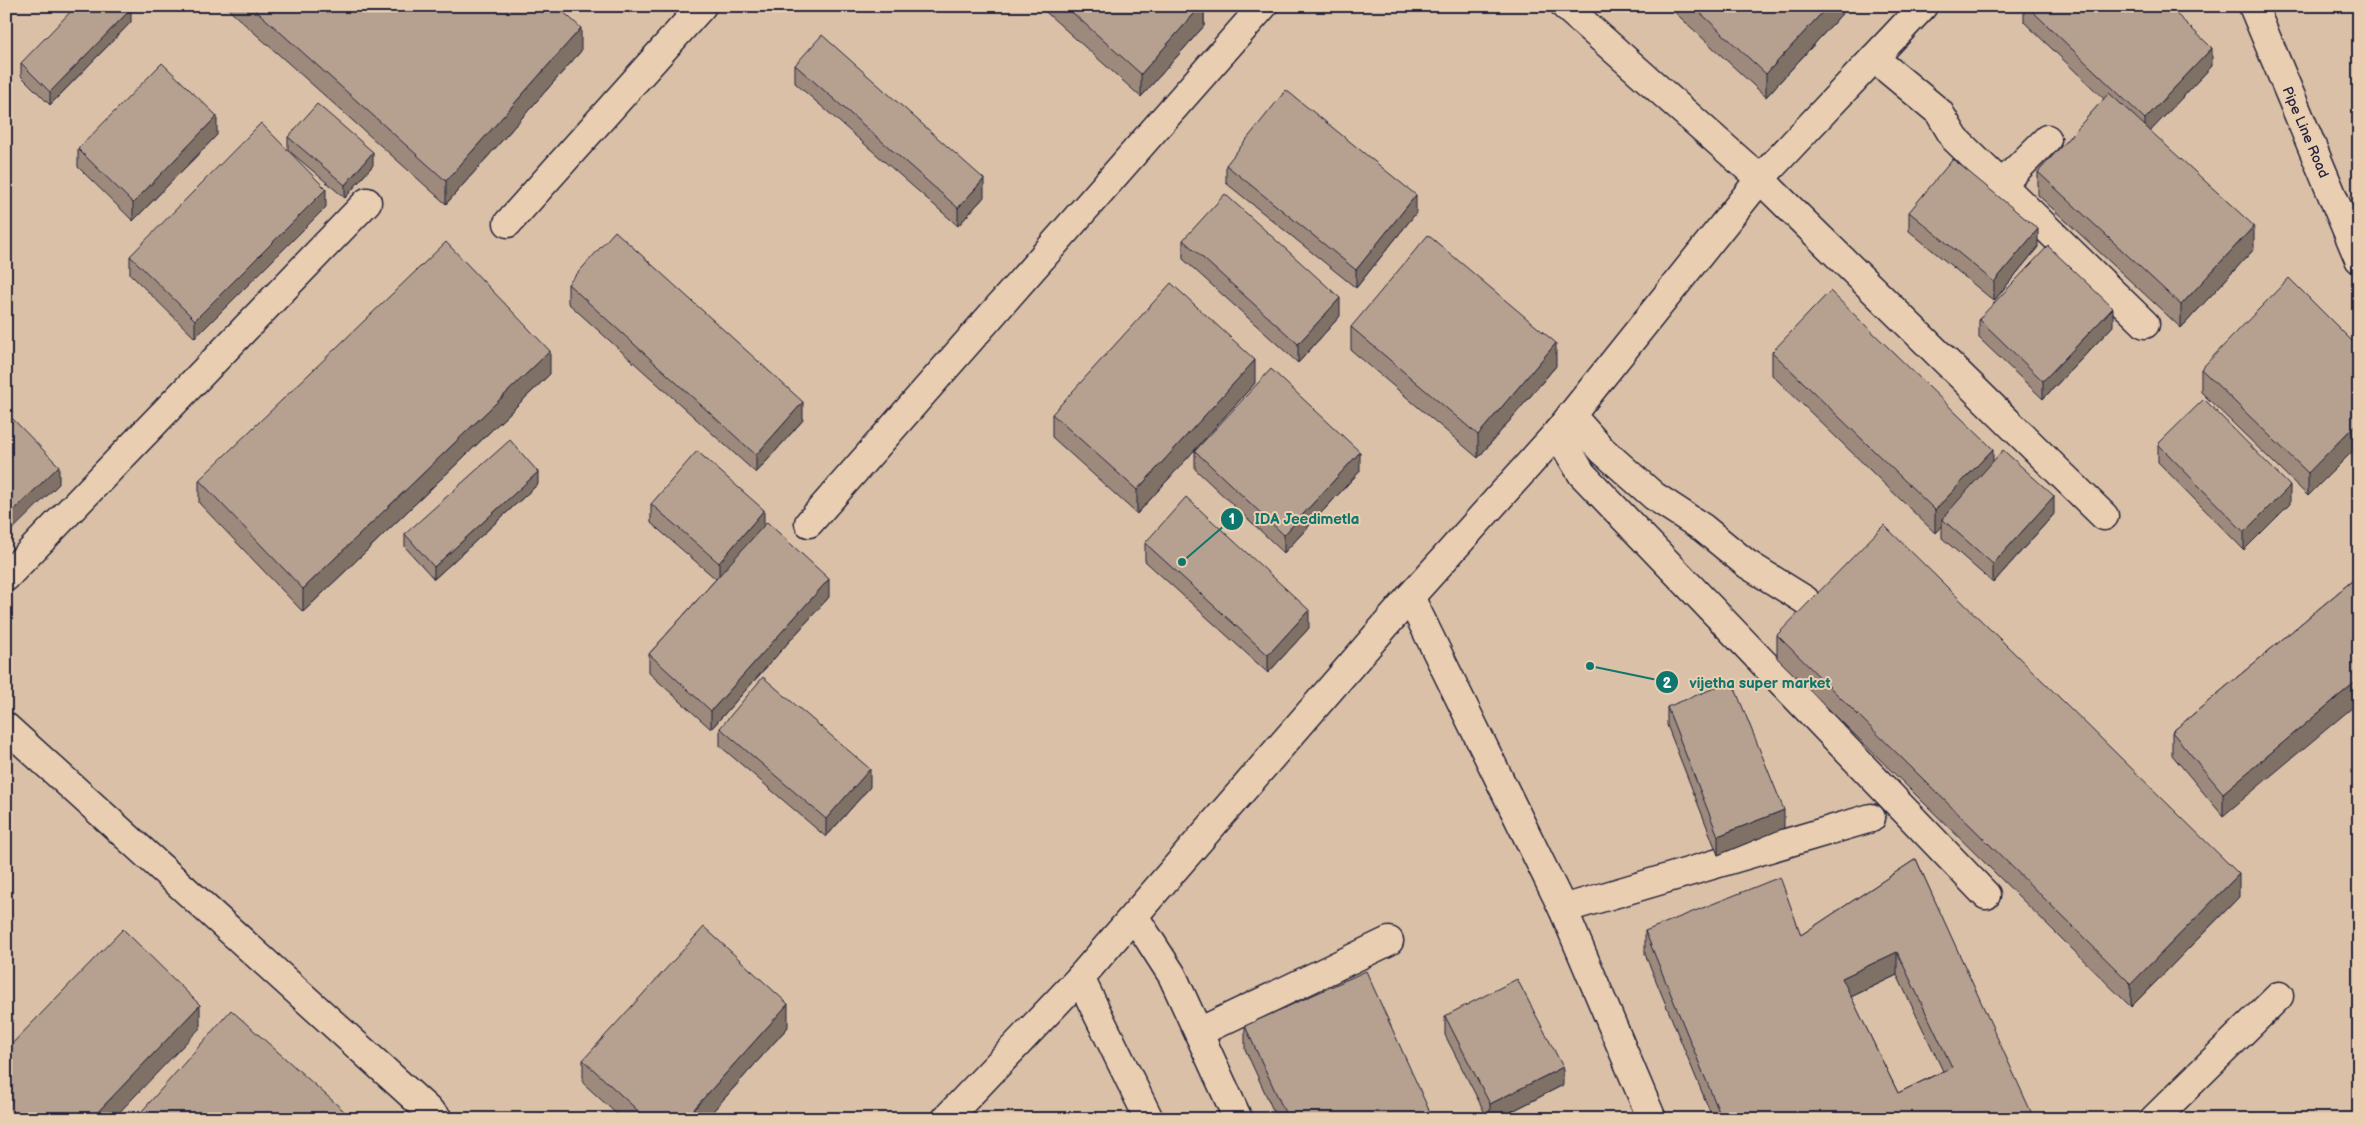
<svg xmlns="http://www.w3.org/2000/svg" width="2365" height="1125" font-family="'Balsamiq Sans',sans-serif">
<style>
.built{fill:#dac0a7}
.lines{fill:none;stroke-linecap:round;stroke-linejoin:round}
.minor-casing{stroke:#22223b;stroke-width:31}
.minor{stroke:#eaceb1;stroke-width:28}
.wall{fill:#9d8a7d;stroke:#22223b;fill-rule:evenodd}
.shaded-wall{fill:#7f7166;stroke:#22223b}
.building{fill:#b6a191;stroke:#22223b;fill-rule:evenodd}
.labels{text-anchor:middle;stroke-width:4;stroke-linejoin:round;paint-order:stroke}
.street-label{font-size:14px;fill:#22223b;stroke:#eaceb1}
.leader{fill:none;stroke:#0f766e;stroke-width:2}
.callout-dot{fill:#0f766e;stroke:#eaceb1;stroke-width:2}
.mark-label{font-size:15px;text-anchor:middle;font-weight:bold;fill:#fff}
.callout-label{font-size:15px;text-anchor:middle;font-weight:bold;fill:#0f766e;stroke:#eaceb1;stroke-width:4;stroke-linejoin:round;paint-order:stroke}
</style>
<rect width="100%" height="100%" fill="#eaceb1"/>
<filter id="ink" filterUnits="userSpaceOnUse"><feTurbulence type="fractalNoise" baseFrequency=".02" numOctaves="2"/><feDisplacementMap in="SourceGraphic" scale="10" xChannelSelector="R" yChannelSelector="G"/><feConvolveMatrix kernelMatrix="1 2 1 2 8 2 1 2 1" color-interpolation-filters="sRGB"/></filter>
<g filter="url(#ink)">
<rect class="built" x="6" y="6" width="2353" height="1113"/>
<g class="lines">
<g class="minor-casing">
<g id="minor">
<path d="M 1565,6 L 1760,179 L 2104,516"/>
<path d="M 2253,6 L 2359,259"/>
<path d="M 1874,58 L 1939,112 L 1955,139 L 2145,324"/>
<path d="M 2002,184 L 2047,139"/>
<path d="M 508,223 L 702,6"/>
<path d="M 1571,415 L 1602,450 L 1654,496 L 1703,528 L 1747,564 L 1805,600"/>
<path d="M 1557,433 L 1582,474 L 1986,895"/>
<path d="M 809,523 L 1263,6"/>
<path d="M 6,577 L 367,202"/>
<path d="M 1410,597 L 1563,909 L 1652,1119"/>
<path d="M 6,727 L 438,1119"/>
<path d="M 1563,909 L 1871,818"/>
<path d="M 1134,916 L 1172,975 L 1238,1119"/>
<path d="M 1080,978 L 1149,1119"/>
<path d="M 1199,1032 L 1389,941"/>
<path d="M 946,1119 L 1080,978 L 1410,597 L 1557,433 L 1760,179 L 1923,6"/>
<path d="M 2154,1119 L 2279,996"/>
</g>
</g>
<use href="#minor" class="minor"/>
</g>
<g class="wall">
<path d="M 230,6 L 557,6 L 581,51 L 446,204 L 230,11 Z"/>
<path d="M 1039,6 L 1204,6 L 1204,26 L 1141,97 Z"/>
<path d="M 1668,6 L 1849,6 L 1766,97 Z"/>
<path d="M 2024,6 L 2168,6 L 2212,66 L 2150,131 L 2254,249 L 2181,328 L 2038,195 L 2038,172 L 2104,99 L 2024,22 Z"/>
<path d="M 131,22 L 50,105 L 21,76 L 21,63 Z"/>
<path d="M 795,65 L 984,197 L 958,226 L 795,83 Z"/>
<path d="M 217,135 L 133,221 L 78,167 L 78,149 Z"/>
<path d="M 288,137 L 373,165 L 345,198 L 288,150 Z"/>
<path d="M 1226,165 L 1416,213 L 1356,288 L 1226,183 Z"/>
<path d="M 326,207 L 195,338 L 130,274 L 130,256 Z"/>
<path d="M 1909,212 L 2038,247 L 1994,301 L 1909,231 Z"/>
<path d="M 1183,240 L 1340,316 L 1298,363 L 1183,259 Z"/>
<path d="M 568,284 L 803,420 L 756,473 L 568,303 Z"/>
<path d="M 1979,319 L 2113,326 L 2043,399 L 1979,338 Z"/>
<path d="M 1351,327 L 1556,366 L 1478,458 L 1351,350 Z"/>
<path d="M 2359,348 L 2359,445 L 2308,496 L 2201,392 L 2201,369 Z"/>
<path d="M 1772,352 L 1993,461 L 2054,514 L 1993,583 L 1942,538 L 1942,526 L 1935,533 L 1772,375 Z"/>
<path d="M 550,374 L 303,612 L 199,503 L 199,480 Z"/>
<path d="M 1255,383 L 1137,514 L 1052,437 L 1052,414 Z"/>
<path d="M 2158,444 L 2290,504 L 2244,550 L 2158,462 Z"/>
<path d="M 1195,451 L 1360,471 L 1284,553 L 1195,469 Z"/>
<path d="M 538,484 L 434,579 L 405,547 L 405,534 Z"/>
<path d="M 651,504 L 764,526 L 829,597 L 711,729 L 649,673 L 649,654 L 716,579 L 651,523 Z"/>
<path d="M 1145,543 L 1309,628 L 1268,673 L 1145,561 Z"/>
<path d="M 2359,575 L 2223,816 L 2172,755 L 2172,732 Z"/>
<path d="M 1777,635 L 2239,897 L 2131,1007 L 1777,658 Z"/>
<path d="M 1667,707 L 1784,828 L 1718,855 L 1667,725 Z"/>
<path d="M 720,728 L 870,787 L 826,837 L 720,746 Z"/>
<path d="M 1916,859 L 2032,1119 L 1713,1119 L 1645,954 L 1645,931 L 1801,935 ZM 1897,975 L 1943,1071 L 1898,1093 L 1851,997 Z"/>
<path d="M 1445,1016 L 1563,1085 L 1497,1119 L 1488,1119 L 1445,1035 Z"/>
<path d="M 1245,1026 L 1433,1119 L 1277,1119 L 1245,1049 Z"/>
<path d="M 788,1027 L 706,1119 L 622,1119 L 583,1083 L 583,1060 Z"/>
</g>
<g class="shaded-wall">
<path d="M 1201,6 L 1204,6 L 1204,26 L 1141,97 L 1141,74 Z"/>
<path d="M 1828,6 L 1849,6 L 1766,97 L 1766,74 Z"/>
<path d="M 131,9 L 131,22 L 50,105 L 50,92 Z"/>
<path d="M 581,28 L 581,51 L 446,204 L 446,181 Z"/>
<path d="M 2212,48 L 2212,66 L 2145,137 L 2145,119 Z"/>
<path d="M 217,116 L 217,135 L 133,221 L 133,203 Z"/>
<path d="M 373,152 L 373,165 L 345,198 L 345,185 Z"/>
<path d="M 984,179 L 984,197 L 958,226 L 958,208 Z"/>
<path d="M 326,189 L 326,207 L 195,338 L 195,320 Z"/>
<path d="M 1416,195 L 1416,213 L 1356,288 L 1356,270 Z"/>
<path d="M 2254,226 L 2254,249 L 2181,328 L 2181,305 Z"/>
<path d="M 2038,229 L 2038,247 L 1994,301 L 1994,282 Z"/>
<path d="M 1340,298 L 1340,316 L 1298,363 L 1298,344 Z"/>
<path d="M 2113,308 L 2113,326 L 2043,399 L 2043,381 Z"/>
<path d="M 1556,343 L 1556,366 L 1478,458 L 1478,435 Z"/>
<path d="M 550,351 L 550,374 L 303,612 L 303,589 Z"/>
<path d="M 1255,360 L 1255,383 L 1137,514 L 1137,490 Z"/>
<path d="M 803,402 L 803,420 L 756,473 L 756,455 Z"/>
<path d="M 2359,421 L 2359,445 L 2308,496 L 2308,473 Z"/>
<path d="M 1993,449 L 1993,472 L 1942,519 L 1942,526 L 1935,533 L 1935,510 Z"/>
<path d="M 1360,452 L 1360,471 L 1284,553 L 1284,535 Z"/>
<path d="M 59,466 L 59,484 L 6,536 L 6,518 Z"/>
<path d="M 538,472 L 538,484 L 434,579 L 434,567 Z"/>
<path d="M 2290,486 L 2290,504 L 2244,550 L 2244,532 Z"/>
<path d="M 2054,496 L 2054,514 L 1993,583 L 1993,564 Z"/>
<path d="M 764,510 L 764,528 L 719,581 L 719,563 Z"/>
<path d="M 829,579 L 829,597 L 711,729 L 711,711 Z"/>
<path d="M 1309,610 L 1309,628 L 1268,673 L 1268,655 Z"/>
<path d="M 2359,679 L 2359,702 L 2223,816 L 2223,793 Z"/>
<path d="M 870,769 L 870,787 L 826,837 L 826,819 Z"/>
<path d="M 1784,810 L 1784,828 L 1718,855 L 1718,836 Z"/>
<path d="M 2239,874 L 2239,897 L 2131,1007 L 2131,984 Z"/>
<path d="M 1897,952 L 1897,975 L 1842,1001 L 1842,978 Z"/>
<path d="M 788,1004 L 788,1027 L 706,1119 L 685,1119 Z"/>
<path d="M 200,1005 L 200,1028 L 113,1119 L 91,1119 Z"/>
<path d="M 1563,1067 L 1563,1085 L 1497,1119 L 1490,1119 L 1490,1104 Z"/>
<path d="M 2032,1114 L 2032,1119 L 2023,1119 Z"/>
</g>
<g class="building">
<path d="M 76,6 L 127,6 L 131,9 L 50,92 L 21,63 Z"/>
<path d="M 251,6 L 557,6 L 581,28 L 446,181 Z"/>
<path d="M 1065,6 L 1201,6 L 1141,74 Z"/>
<path d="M 1693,6 L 1828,6 L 1766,74 Z"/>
<path d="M 2027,6 L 2168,6 L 2212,48 L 2145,119 Z"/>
<path d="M 822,35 L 984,179 L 958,208 L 795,65 Z"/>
<path d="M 162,63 L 217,116 L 133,203 L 78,149 Z"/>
<path d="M 1286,90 L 1416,195 L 1356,270 L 1226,165 Z"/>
<path d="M 2109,93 L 2254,226 L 2181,305 L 2038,172 Z"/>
<path d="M 317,104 L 373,152 L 345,185 L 288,137 Z"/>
<path d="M 261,123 L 326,189 L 195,320 L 130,256 Z"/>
<path d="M 1953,159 L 2038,229 L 1994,282 L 1909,212 Z"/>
<path d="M 1225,194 L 1340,298 L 1298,344 L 1183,240 Z"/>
<path d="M 615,231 L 803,402 L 756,455 L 568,284 Z"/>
<path d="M 1428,235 L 1556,343 L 1478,435 L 1351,327 Z"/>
<path d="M 446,242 L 550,351 L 303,589 L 199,480 Z"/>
<path d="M 2048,246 L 2113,308 L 2043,381 L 1979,319 Z"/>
<path d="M 2289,278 L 2359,348 L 2359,421 L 2308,473 L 2201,369 Z"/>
<path d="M 1171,283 L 1255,360 L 1137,490 L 1052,414 Z"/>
<path d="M 1830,291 L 1993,449 L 1935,510 L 1772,352 Z"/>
<path d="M 1271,369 L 1360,452 L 1284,535 L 1195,451 Z"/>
<path d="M 2204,399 L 2290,486 L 2244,532 L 2158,444 Z"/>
<path d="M 6,412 L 59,466 L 6,518 Z"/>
<path d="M 510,440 L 538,472 L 434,567 L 405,534 Z"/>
<path d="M 2003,450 L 2054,496 L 1993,564 L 1942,519 Z"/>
<path d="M 697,451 L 764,510 L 719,563 L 651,504 Z"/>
<path d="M 1186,497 L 1309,610 L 1268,655 L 1145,543 Z"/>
<path d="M 767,522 L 829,579 L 711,711 L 649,654 Z"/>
<path d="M 1884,525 L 2239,874 L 2131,984 L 1777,635 Z"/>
<path d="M 2359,575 L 2359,679 L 2223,793 L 2172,732 Z"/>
<path d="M 763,677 L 870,769 L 826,819 L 720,728 Z"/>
<path d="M 1732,681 L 1784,810 L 1718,836 L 1667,707 Z"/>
<path d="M 1916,859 L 2032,1114 L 2023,1119 L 1722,1119 L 1645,931 L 1780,877 L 1801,935 ZM 1897,952 L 1952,1067 L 1898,1093 L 1842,978 Z"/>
<path d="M 704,927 L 788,1004 L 685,1119 L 647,1119 L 583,1060 Z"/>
<path d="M 123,929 L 200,1005 L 91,1119 L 6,1119 L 6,1050 Z"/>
<path d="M 1366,971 L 1433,1119 L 1288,1119 L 1245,1026 Z"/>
<path d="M 1517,979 L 1563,1067 L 1490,1104 L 1445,1016 Z"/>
<path d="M 231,1010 L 353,1119 L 135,1119 Z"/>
</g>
</g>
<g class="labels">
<g class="street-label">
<text transform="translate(2306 132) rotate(67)" y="5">Pipe Line Road</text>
</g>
</g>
<path class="leader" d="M1182 562L1232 519M1590 666L1667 682"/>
<g class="callout-dot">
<circle cx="1182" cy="562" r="5"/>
<circle cx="1590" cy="666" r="5"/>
<circle cx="1232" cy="519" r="12"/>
<circle cx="1667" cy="682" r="12"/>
</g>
<g class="mark-label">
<text x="1232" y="524">1</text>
<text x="1667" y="688">2</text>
</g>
<g class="callout-label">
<text x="1307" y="524">IDA Jeedimetla</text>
<text x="1760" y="688">vijetha super market</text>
</g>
<rect width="2365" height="1125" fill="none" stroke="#eaceb1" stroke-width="25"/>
<rect x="12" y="12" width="2340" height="1100" fill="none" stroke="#22223b" stroke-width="2" filter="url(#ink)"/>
</svg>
